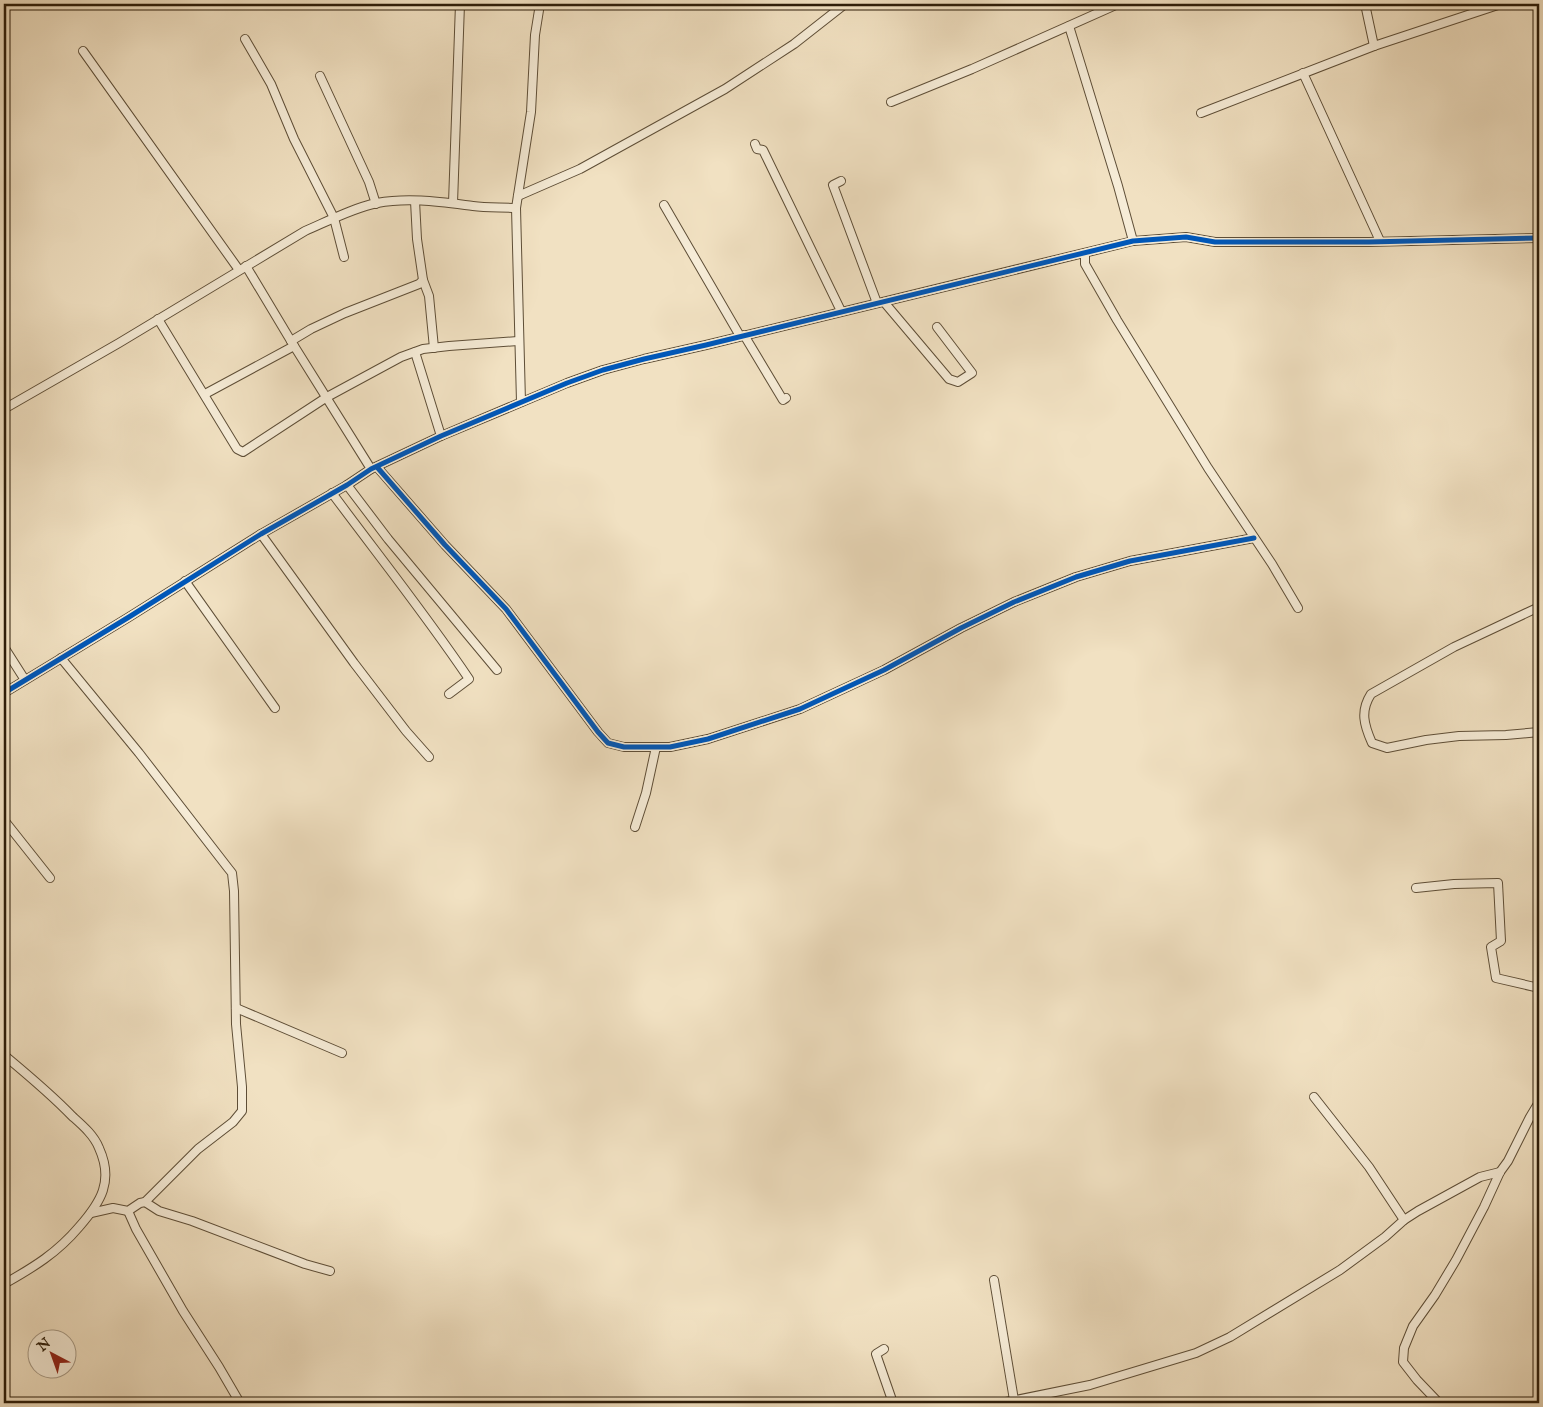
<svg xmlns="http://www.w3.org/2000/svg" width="1543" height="1407" font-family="'IM FELL English',serif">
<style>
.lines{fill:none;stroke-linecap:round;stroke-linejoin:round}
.minor-casing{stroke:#5e4e37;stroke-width:10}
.minor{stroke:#f6ecd7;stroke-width:8}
.cycleway-casing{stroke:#f6ecd7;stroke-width:8}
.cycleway{stroke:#0057b8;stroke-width:5}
</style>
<rect width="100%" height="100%" fill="#f1e1c2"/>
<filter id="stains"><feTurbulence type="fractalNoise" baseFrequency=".004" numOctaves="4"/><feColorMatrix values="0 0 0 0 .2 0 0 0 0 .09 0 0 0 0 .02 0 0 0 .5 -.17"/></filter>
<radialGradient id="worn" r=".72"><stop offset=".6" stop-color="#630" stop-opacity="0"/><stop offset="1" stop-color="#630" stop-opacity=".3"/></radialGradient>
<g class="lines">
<g class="minor-casing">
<g id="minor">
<path d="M 1365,4 L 1374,46"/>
<path d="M 1069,26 L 1118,186 L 1133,241"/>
<path d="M 245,39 L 271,84 L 294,139 L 334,218 L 344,257"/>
<path d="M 83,51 L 239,270"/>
<path d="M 1303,73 L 1380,241"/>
<path d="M 320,76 L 369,182 L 376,204"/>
<path d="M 891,102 L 972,69 L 1118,4"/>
<path d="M 1201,113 L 1374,46 L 1501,4"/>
<path d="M 755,144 L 757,149 L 763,150 L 841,311"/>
<path d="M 841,181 L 833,185 L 877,303"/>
<path d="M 518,196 L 580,169 L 725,89 L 794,44 L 845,4"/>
<path d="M 453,203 L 460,4"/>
<path d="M 664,205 L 740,336"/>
<path d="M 1085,253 L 1085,264 L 1117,320 L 1208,468 L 1272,564 L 1298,608"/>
<path d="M 246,266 L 291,341 L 371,469"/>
<path d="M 423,280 L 429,296 L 434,348"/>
<path d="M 884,302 L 949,379 L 958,382 L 972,373 L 937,327"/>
<path d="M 158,319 L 237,449 L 243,452 L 327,397 L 401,357 L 423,349 L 449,346 L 518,341"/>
<path d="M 744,335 L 783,400 L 786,398"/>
<path d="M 291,341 L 311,329 L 345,313 L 419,284 L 423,280 L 417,239 L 415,201"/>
<path d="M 415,352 L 441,436"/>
<path d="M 205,394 L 294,346"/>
<path d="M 521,402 L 516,208 L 531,112 L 535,35 L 540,4"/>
<path d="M 4,409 L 119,343 L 305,231 C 328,221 353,208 377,203 C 409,197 441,202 473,206 C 487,208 502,207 516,208"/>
<path d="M 377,467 L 445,545 L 506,609 L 598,732 L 608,743 L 624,747 L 670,747 L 708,739 L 800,709 L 884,670 L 961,628 L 1014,602 L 1076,577 L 1130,561 L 1254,538"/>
<path d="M 347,485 L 388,539 L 497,670"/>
<path d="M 332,493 C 378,555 426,615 469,679 L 449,694"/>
<path d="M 261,534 L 354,663 L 406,731 L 429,757"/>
<path d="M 185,581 L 275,708"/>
<path d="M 1539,607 L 1454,647 L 1371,694 C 1360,711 1364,725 1372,743 L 1387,748 L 1426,740 L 1459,736 L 1506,735 L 1539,732"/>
<path d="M 4,647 L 25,680"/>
<path d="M 61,658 L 139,753 L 228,868 L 232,873 L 234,891 L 236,1024 L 242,1087 L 242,1111 L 233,1122 L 198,1149 L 145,1202 L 140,1203 L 128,1211 L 113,1208 L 91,1213"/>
<path d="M 4,693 L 129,617 L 261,534 L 347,485 L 371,469 L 441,436 L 567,383 L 603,370 L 644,359 L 706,345 L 1133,241 L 1186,237 L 1215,242 L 1369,242 L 1539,238"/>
<path d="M 4,820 L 50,878"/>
<path d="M 635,827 L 646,793 L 656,747"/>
<path d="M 1416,888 L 1454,884 L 1498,883 L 1501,941 L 1491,947 L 1496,978 L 1539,988"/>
<path d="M 236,1008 L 342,1053"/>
<path d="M 4,1055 C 28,1075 51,1094 72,1116 C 82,1125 94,1135 99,1148 C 114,1181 101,1202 79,1227 C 57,1253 34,1267 4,1284"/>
<path d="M 1314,1097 L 1369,1167 L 1404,1220"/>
<path d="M 145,1202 L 159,1211 L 192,1221 L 305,1264 L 330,1271"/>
<path d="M 128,1211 L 136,1229 L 183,1311 L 219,1367 L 240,1403"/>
<path d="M 994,1280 L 1014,1400"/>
<path d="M 884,1349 L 876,1354 L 893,1403"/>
<path d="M 1001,1403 L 1090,1385 L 1196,1353 L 1230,1337 L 1340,1270 L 1385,1237 L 1404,1220 L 1418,1211 L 1480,1177 L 1500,1172"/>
<path d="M 1439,1403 L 1417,1380 L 1403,1362 L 1404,1348 L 1413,1326 L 1435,1295 L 1456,1260 L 1484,1207 L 1500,1172 L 1508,1161 L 1530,1117 L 1539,1102"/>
</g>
</g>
<use href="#minor" class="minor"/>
<g class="cycleway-casing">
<g id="cycleway">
<path d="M 377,467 L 445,545 L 506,609 L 598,732 L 608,743 L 624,747 L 670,747 L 708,739 L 800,709 L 884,670 L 961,628 L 1014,602 L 1076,577 L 1130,561 L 1254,538"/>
<path d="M 4,693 L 129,617 L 261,534 L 347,485 L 371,469 L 441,436 L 567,383 L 603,370 L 644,359 L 706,345 L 1133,241 L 1186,237 L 1215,242 L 1369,242 L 1539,238"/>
</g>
</g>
<use href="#cycleway" class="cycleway"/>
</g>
<rect width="1543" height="1407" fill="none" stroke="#f1e1c2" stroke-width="20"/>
<rect x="5" y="5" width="1533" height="1397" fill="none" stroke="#2d1d09" stroke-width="2.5"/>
<rect x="10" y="10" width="1523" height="1387" fill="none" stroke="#2d1d09"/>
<g transform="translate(52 1354) rotate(319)"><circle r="24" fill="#f6ecd7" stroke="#a69985"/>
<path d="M0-4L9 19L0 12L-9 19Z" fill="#8f2418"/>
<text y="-8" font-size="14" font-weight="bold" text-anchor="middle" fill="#2d1d09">N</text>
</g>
<rect width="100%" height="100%" filter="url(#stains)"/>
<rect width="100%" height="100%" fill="url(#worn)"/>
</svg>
